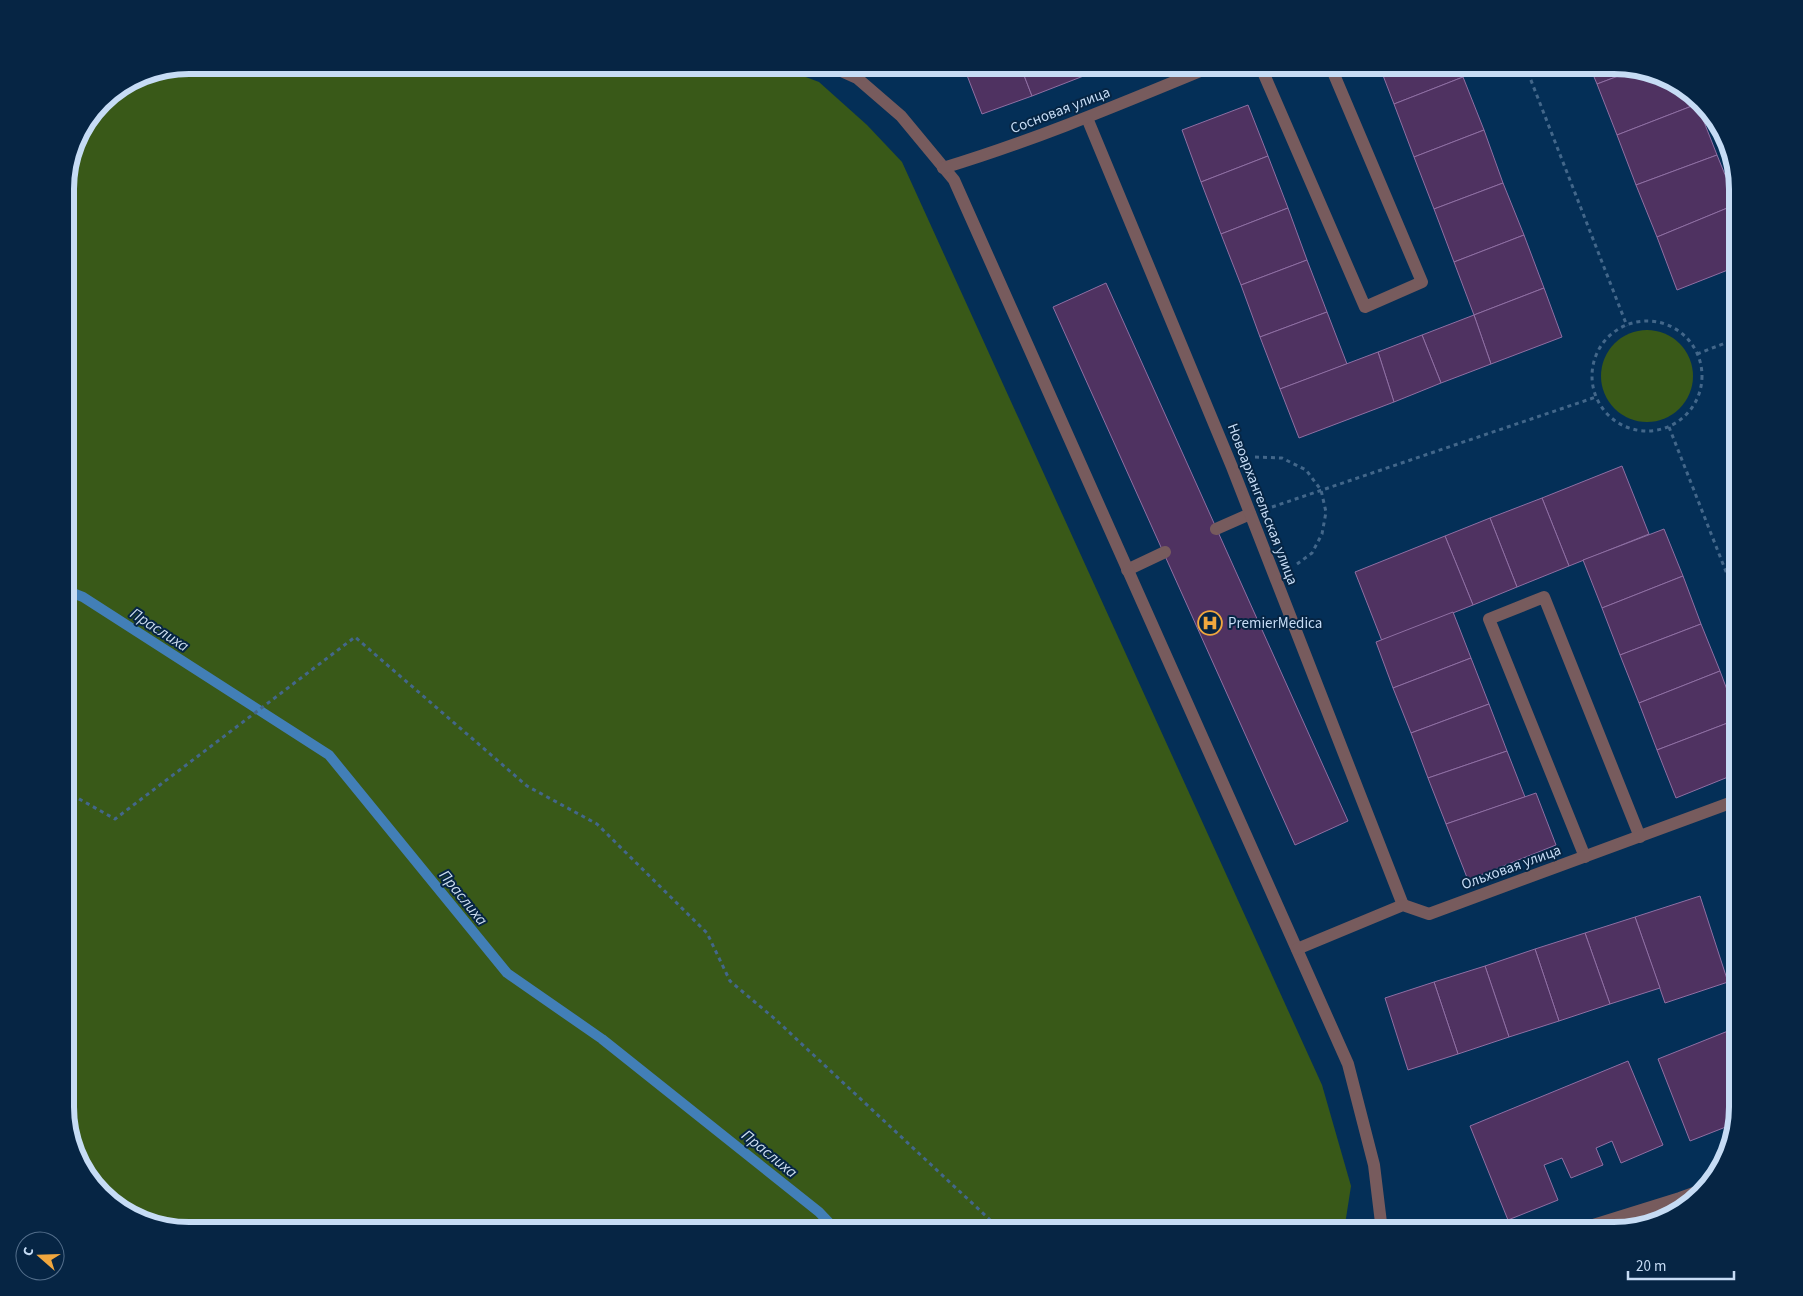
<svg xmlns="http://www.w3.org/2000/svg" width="1803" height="1296" font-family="'Source Sans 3',sans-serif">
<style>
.green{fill:#395918}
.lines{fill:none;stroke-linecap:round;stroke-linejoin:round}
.stream{stroke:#427fb7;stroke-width:10}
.building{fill:#4f3261;stroke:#8f6fa3}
.path{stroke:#43678a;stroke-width:3;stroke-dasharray:4 4;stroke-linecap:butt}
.lane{stroke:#775b5d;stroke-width:12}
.street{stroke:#775b5d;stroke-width:12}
.labels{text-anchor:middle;stroke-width:4;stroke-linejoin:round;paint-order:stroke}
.street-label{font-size:15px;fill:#c6dcf5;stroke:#062544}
.poi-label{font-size:15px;fill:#c6dcf5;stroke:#062544;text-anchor:start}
.water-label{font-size:16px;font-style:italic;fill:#cbdcef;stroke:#062544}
.rim{fill:none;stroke:#c6dcf5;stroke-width:6}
</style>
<rect width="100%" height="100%" fill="#042f57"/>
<g class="green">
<path d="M 189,65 L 774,65 L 819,82 L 867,125 L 902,162 L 1322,1085 L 1351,1186 L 1344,1231 L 188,1231 L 149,1225 L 114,1206 L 78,1162 L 65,1115 L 65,180 L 78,134 L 107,96 L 142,74 Z"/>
<circle cx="1647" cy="376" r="46"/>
</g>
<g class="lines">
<path class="stream" d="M 65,590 L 83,597 L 329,755 L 507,973 L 602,1039 L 819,1212 L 837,1231"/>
</g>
<g class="building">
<path d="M 963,65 L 1020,65 L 1032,96 L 982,114 Z"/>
<path d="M 1020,65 L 1076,65 L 1081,77 L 1032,96 Z"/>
<path d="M 1076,65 L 1112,65 L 1081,77 Z"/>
<path d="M 1379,65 L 1459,65 L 1463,77 L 1394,104 Z"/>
<path d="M 1589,65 L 1615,65 L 1637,69 L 1597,84 Z"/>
<path d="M 1637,69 L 1654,72 L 1689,90 L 1694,96 L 1697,104 L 1617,135 L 1597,84 Z"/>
<path d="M 1463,77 L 1484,130 L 1414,157 L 1394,104 Z"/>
<path d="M 1697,104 L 1717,155 L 1636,185 L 1617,135 Z"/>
<path d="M 1248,105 L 1268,156 L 1201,182 L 1182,130 Z"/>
<path d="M 1484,130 L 1503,183 L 1434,209 L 1414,157 Z"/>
<path d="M 1717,155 L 1737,204 L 1657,237 L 1636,185 Z"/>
<path d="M 1268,156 L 1288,208 L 1221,234 L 1201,182 Z"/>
<path d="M 1503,183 L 1524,235 L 1454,262 L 1434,209 Z"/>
<path d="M 1737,204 L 1738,266 L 1677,290 L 1657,237 Z"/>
<path d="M 1288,208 L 1307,260 L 1241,285 L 1221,234 Z"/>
<path d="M 1524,235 L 1544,288 L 1474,315 L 1454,262 Z"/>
<path d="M 1307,260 L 1327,312 L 1260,337 L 1241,285 Z"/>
<path d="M 1106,283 L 1348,821 L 1295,845 L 1053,307 Z"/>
<path d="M 1544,288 L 1562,337 L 1491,364 L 1474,315 Z"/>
<path d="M 1327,312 L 1347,364 L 1280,389 L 1260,337 Z"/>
<path d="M 1474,315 L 1491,364 L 1441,383 L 1422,335 Z"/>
<path d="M 1422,335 L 1441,383 L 1394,402 L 1378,352 Z"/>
<path d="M 1378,352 L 1394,402 L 1299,438 L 1280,389 Z"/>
<path d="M 1622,466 L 1649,534 L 1569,566 L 1542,498 Z"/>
<path d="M 1542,498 L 1569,566 L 1517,587 L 1490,518 Z"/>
<path d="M 1490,518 L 1517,587 L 1473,605 L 1445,536 Z"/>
<path d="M 1664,529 L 1683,576 L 1602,608 L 1583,560 Z"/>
<path d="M 1445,536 L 1473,605 L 1382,641 L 1355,572 Z"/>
<path d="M 1683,576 L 1701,624 L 1620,655 L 1602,608 Z"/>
<path d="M 1453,612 L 1471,658 L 1393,688 L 1376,642 Z"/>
<path d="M 1701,624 L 1720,671 L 1639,703 L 1620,655 Z"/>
<path d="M 1471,658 L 1489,704 L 1411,733 L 1393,688 Z"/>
<path d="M 1720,671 L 1738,719 L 1657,750 L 1639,703 Z"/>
<path d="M 1489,704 L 1507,751 L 1428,778 L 1411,733 Z"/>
<path d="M 1738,719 L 1738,773 L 1676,798 L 1657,750 Z"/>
<path d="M 1507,751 L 1525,797 L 1446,824 L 1428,778 Z"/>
<path d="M 1536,793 L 1556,845 L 1468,880 L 1446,824 Z"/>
<path d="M 1700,896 L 1728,982 L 1665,1003 L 1635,917 Z"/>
<path d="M 1635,917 L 1660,988 L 1610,1004 L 1585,933 Z"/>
<path d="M 1585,933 L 1610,1004 L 1559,1021 L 1535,949 Z"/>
<path d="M 1535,949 L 1559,1021 L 1509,1037 L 1485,966 Z"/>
<path d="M 1485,966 L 1509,1037 L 1458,1054 L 1434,982 Z"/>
<path d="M 1434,982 L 1458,1054 L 1408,1070 L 1385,998 Z"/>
<path d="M 1738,1027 L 1738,1099 L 1733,1101 L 1737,1112 L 1736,1123 L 1690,1141 L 1658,1059 Z"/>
<path d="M 1628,1061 L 1663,1145 L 1621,1163 L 1612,1141 L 1596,1148 L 1603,1165 L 1571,1178 L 1562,1158 L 1544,1165 L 1558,1200 L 1508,1220 L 1470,1126 Z"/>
</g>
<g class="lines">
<g class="path">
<path d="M 890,65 L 892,74"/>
<path d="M 1525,65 L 1627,326"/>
<circle cx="1647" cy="376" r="55"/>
<path d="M 1697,354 L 1738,338"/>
<path d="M 1669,427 L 1738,602"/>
<path d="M 1255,457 L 1282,458 L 1306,470 L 1321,490 L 1326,512 L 1322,534 L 1312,553 L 1297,564"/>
<path d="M 1272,507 L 1596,397"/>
<path d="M 65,791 L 115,819 L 355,637 L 527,786 L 597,824 L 707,933 L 730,981 L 775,1019 L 1002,1231"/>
</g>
<g class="lane">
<path d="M 1260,65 L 1365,307 L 1422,282 L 1330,65"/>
<path d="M 1216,529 L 1250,514"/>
<path d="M 1127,570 L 1165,552"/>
<path d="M 1585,857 L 1489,619 L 1544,597 L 1640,837"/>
<path d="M 1574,1231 L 1680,1198 L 1705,1189"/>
</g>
<g class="street">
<path d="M 828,65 L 857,78 L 901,116 L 954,180 L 1348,1064 L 1374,1165 L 1382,1231"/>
<path d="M 1087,118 L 1232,467 L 1403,905"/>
<path d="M 943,168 C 1036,140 1125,102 1215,65"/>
<path d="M 1297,949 L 1403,905 L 1429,914 L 1738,800"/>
</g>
</g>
<defs>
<g id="hospital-ring" transform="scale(1.25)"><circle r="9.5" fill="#062544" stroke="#f0a73e" stroke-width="1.5"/><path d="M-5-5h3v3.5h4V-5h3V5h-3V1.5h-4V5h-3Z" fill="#f0a73e"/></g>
</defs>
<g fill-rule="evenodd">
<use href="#hospital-ring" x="1210" y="623"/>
</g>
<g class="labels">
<g class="street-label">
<text transform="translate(1060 110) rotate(-21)" y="5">Сосновая улица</text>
<text transform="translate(1263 504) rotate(69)" y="5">Новоархангельская улица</text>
<text transform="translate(1511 867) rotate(-20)" y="5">Ольховая улица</text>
</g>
<g class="poi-label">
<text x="1228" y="628">PremierMedica</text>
</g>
<g class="water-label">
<text transform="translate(160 629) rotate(33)" y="6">Праслиха</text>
<text transform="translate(464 897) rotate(51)" y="6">Праслиха</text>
<text transform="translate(770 1153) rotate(39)" y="6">Праслиха</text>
</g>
</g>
<path d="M0 0H1803V1296H0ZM189 74H1614A115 115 0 0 1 1729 189V1107A115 115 0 0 1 1614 1222H189A115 115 0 0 1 74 1107V189A115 115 0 0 1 189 74Z" fill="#062544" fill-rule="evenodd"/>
<path class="rim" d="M189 74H1614A115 115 0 0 1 1729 189V1107A115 115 0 0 1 1614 1222H189A115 115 0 0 1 74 1107V189A115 115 0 0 1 189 74Z"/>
<g transform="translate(40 1256) rotate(290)"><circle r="24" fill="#062544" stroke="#536e8b"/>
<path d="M0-4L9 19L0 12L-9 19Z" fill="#f0a73e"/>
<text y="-8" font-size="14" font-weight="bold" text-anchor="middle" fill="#c6dcf5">С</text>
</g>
<path d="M1628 1271v8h106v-8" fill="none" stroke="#c6dcf5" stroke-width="2.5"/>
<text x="1636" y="1271" font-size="15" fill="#c6dcf5" stroke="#062544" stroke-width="4" paint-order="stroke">20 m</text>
</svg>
